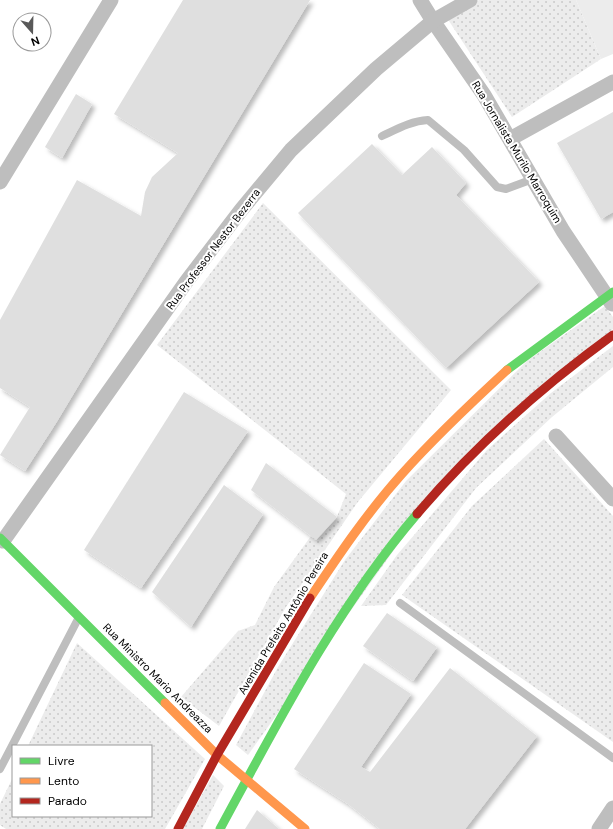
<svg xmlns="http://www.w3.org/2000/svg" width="613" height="829" font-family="'DM Sans',sans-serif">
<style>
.grass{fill:url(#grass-dots)}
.park{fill:#ececec}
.building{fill:#dfdfdf;filter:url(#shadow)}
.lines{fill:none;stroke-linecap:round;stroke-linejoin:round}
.lane{stroke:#bebebe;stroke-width:8}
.street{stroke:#bebebe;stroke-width:15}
.fast{stroke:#63d668;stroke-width:9}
.slow{stroke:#ff974d;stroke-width:9}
.jam{stroke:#b3261e;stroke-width:9}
.labels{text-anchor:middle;stroke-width:4;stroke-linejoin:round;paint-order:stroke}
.street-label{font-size:11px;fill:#000;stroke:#fff}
</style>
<defs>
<pattern id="grass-dots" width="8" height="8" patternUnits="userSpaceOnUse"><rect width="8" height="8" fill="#ececec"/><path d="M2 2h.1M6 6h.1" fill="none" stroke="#c9c9c9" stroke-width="1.8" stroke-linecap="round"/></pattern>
<filter id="shadow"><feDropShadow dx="3.5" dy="3.5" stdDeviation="2" flood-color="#0004"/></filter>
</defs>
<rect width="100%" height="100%" fill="#fff"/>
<g class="grass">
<path d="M 479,0 L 576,0 L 601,59 L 512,117 L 447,18 Z"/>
<path d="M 263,203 L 451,390 L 357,503 L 286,607 L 219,726 L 181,697 L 238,631 L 255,625 L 274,587 L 311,536 L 316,539 L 337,517 L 346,494 L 157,345 Z"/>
<path d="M 605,306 L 613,317 L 613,329 L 451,470 L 248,755 L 236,745 L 278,667 L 345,560 L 406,481 L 527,361 Z"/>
<path d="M 613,346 L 613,367 L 552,417 L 476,488 L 386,605 L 361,606 L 397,555 L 487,450 L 551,393 Z"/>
<path d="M 544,439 L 613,516 L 613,742 L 402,595 L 472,506 Z"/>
<path d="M 77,643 L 205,759 L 165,829 L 6,829 L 0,825 L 0,804 L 13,777 L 13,816 L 151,816 L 151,746 L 28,746 Z"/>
<path d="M 213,775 L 224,786 L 202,829 L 183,829 Z"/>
</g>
<path class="park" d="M 576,0 L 613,0 L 613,54 L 601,59 Z"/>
<g class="building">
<path d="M 183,0 L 310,0 L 56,423 L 25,471 L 0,455 L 30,407 L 0,388 L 0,320 L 77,180 L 141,216 L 145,192 L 152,177 L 178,153 L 114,114 Z"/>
<path d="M 76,94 L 92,104 L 62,158 L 45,147 Z"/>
<path d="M 613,112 L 613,212 L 601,219 L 557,143 Z"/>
<path d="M 372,144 L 402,175 L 432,147 L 466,183 L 456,195 L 539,282 L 446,368 L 298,213 Z"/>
<path d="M 184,392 L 248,431 L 141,588 L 84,550 Z"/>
<path d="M 266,463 L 337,517 L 316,540 L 251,490 Z"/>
<path d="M 224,485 L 263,514 L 191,627 L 152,592 Z"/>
<path d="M 387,613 L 437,647 L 413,681 L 363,646 Z"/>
<path d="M 364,663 L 411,694 L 361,767 L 370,772 L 450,668 L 537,736 L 465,829 L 380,829 L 348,804 L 294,769 Z"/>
<path d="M 257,810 L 279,829 L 245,829 Z"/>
</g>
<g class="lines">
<g class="lane">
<path d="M 382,136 C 397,129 411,121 428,120 L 464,150 L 497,187 L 506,189 L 533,179"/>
<path d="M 400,603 L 613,758"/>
<path d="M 0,769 L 78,619"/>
</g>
<g class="street">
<path d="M 420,0 L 433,21 L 484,95 L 563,231 L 612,304"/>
<path d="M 510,139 L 613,82"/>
<path d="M 0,182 L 111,0"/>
<path d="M 556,436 L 613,499"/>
<path d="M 3,541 L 186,282 L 241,210 L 291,150 L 376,69 L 433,21 L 470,0"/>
<path d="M 599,829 L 613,808"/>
</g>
<g class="fast">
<path d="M 507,370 L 613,292"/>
<path d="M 0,538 L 165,703"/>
<path d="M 220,829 C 278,722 337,607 417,514"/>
</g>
<g class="slow">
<path d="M 310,598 C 338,556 367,513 401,475 C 434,438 470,404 507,370"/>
<path d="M 165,703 L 217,755 L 305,829"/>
</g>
<g class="jam">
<path d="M 417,514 C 475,446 540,388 613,335"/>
<path d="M 178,829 L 217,755 L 310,598"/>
</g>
</g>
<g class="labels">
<g class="street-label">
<text transform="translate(517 152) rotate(59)" y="4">Rua Jornalista Murilo Marroquim</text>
<text transform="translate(213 249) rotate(-53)" y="4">Rua Professor Nestor Bezerra</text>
<text transform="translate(283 623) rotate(-59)" y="4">Avenida Prefeito Antônio Pereira</text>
<text transform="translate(158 678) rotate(45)" y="4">Rua Ministro Mario Andreazza</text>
</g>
</g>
<rect x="12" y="745" width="140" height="72" fill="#ffffff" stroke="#999999"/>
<rect x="20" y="758" width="20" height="6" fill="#63d668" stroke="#999999"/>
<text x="48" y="765" font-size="12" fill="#000000">Livre</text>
<rect x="20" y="778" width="20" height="6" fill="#ff974d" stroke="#999999"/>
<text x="48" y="785" font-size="12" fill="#000000">Lento</text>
<rect x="20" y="798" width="20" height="6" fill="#b3261e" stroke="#999999"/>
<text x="48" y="805" font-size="12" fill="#000000">Parado</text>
<g transform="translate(32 32) rotate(160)"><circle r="19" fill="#ffffff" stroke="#999999"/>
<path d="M0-3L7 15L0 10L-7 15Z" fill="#595959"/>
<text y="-6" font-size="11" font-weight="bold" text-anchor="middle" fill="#000000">N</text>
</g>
</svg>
